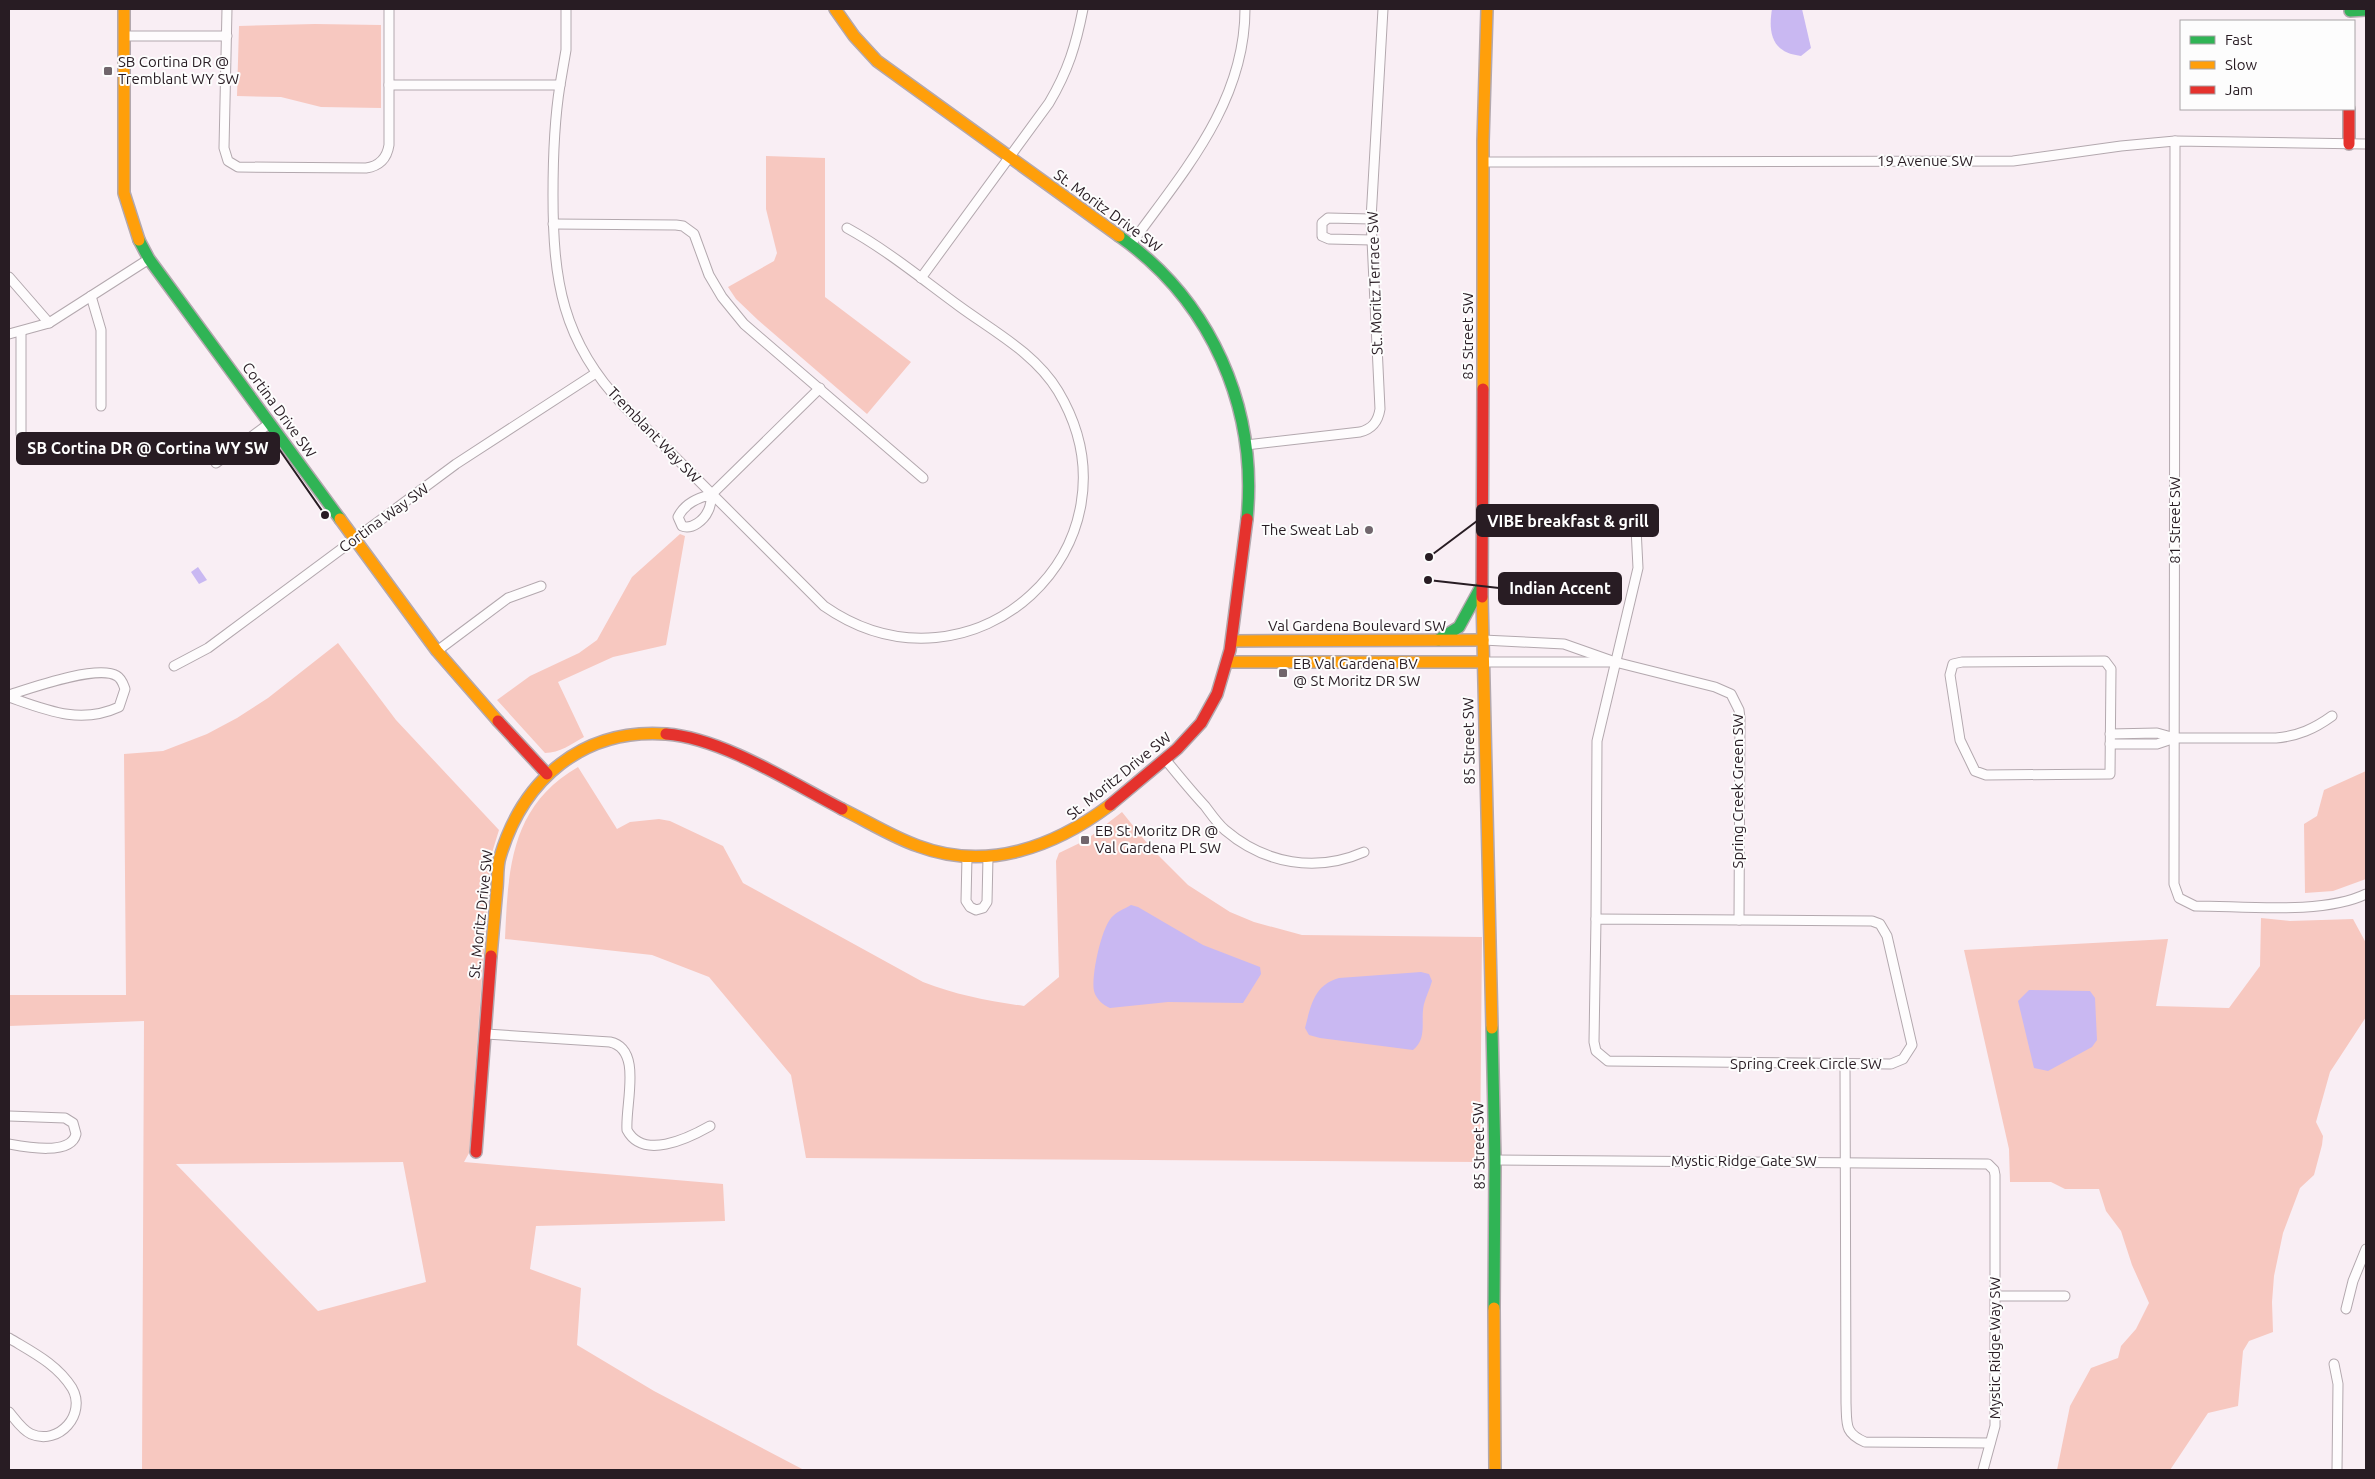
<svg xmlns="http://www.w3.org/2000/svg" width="2375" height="1479" font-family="Ubuntu,sans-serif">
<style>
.green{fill:#f7c8c0;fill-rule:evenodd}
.water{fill:#c9b8f2}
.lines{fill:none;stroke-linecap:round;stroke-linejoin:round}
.street-casing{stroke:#b3a8ae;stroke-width:11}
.fast-casing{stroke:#b3a8ae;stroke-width:14}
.slow-casing{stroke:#b3a8ae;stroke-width:14}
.jam-casing{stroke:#b3a8ae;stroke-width:14}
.street{stroke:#fefcfd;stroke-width:9}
.fast{stroke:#30b455;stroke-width:11}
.slow{stroke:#ff9f0a;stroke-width:11}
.jam{stroke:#e5322d;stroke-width:11}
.poi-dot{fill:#71666c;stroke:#fdfdfd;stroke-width:2}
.labels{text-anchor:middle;stroke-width:4;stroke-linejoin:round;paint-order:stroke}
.poi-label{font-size:15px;fill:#281c23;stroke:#fdfdfd;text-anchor:start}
.street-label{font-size:15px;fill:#281c23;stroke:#fdfdfd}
.leader{fill:none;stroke:#281c23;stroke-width:2}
.callout-dot{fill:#281c23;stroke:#fdfdfd;stroke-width:2}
.callout{fill:#281c23;stroke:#281c23;stroke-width:2}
.callout-label{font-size:16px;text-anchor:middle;font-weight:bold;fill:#fff}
</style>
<rect width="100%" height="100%" fill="#f9eef4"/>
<g class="green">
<path d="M 315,24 L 381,25 L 381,108 L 321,107 L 281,97 L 237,96 L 239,26 Z"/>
<path d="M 766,156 L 825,158 L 825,297 L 911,362 L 867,414 L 758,320 L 736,299 L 728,287 L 774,261 L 777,253 L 766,209 Z"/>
<path d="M 680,534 L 685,536 L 666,645 L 613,657 L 558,682 L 584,737 C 571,744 560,753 545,753 L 497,700 L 530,676 L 579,653 L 597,640 L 632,577 Z"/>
<path d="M 338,643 L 396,720 L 499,830 L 491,856 L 469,1153 L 464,1162 L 723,1184 L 725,1221 L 536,1226 L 530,1269 L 581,1288 L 577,1345 L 654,1391 L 804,1470 L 142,1470 L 144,1021 L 9,1026 L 9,995 L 126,995 L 124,754 L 163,751 L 207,734 L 237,718 L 268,698 ZM 403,1162 L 426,1282 L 318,1311 L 176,1164 Z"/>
<path d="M 578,767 L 617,829 L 630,822 L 659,819 L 670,821 L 723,846 L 743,883 L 923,982 C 956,995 989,1001 1024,1006 L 1059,977 L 1056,861 L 1059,853 L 1086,840 L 1122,812 L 1151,848 L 1188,885 L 1230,912 L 1254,922 L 1302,935 L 1482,937 L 1480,1162 L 806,1158 L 791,1075 L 709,977 L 652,955 L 505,939 C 508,870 510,806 578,767 Z"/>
<path d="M 2366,771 L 2366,879 L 2333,891 L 2305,893 L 2304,824 L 2317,816 L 2324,790 Z"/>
<path d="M 2261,918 L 2290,921 L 2353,919 L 2366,943 L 2366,1017 L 2330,1072 L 2316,1122 L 2323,1136 L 2322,1145 L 2314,1175 L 2300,1188 L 2283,1233 L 2274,1276 L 2272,1302 L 2273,1332 L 2249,1341 L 2243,1351 L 2238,1406 L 2208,1413 L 2170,1470 L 2057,1470 L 2070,1406 L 2091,1368 L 2118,1358 L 2121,1346 L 2136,1329 L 2149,1303 L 2132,1265 L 2121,1231 L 2106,1211 L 2099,1189 L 2065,1189 L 2051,1182 L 2010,1182 L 2009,1149 L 1964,950 L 2168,939 L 2156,1006 L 2229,1008 L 2260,966 Z"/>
</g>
<g class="water">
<path d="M 1772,9 L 1802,9 L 1811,48 L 1801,56 C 1772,53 1768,33 1772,9 Z"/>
<path d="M 198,567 L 207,580 L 199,584 L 191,572 Z"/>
<path d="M 1131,905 L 1138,907 L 1203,945 L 1260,967 L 1261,974 L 1243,1003 L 1168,1002 L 1110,1008 C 1103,1005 1096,999 1094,991 C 1091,976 1101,930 1111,918 C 1116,912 1124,909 1131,905 Z"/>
<path d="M 1421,972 L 1429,974 L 1432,981 C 1430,989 1426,996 1424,1004 C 1420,1020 1428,1038 1413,1050 L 1320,1038 L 1309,1035 L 1305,1028 C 1311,1005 1314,985 1339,978 Z"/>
<path d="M 2029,990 L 2090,991 L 2095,998 L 2097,1040 L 2092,1047 L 2048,1071 L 2034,1068 L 2018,1001 Z"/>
</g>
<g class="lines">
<g class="street-casing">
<g id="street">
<path d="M 227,9 L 224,148 L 228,161 L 238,167 L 366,168 C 380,166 387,158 389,145 L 389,9"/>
<path d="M 124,36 L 227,36"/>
<path d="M 389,85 L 560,85 C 554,122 553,158 553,195 C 553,280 562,341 623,405 L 824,606 C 972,709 1150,545 1058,391 C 1035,353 993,331 959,306 C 922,279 887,250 847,228"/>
<path d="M 560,85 L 566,50 L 566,9"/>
<path d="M 2175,141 L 2174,884 L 2179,898 L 2195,906 C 2244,906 2323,915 2366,894"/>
<path d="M 1483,162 L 2013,161 L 2121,146 L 2175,141 L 2366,144"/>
<path d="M 1371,219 L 1328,218 L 1322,223 L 1322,236 L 1329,239 L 1372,240"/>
<path d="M 553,224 L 676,225 L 683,226 L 694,234 L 709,275 L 722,297 L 744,324 L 923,478"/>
<path d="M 1131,244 C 1183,172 1245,103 1245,9"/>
<path d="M 9,277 L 49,323"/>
<path d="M 921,278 L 1049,103 C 1068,71 1076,45 1083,9"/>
<path d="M 91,296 L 101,330 L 101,406"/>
<path d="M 21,332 L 21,434"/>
<path d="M 9,334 L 49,323 L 149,259"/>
<path d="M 1246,445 L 1360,432 C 1372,429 1378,422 1380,409 L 1371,219 L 1383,9"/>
<path d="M 216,463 L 270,423"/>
<path d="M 712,494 L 820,388"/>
<path d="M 712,494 C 711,499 711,506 708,511 C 704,520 692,530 682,526 L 678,517 C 685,503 698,498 712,494 Z"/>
<path d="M 1483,640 L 1564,644 L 1615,662 L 1715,687 L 1731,694 L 1739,710 L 1740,718 L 1739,920"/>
<path d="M 437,651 L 508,598 L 541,586"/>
<path d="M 2105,661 L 2111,669 L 2110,774 L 1986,775 L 1975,771 L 1960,740 L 1950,675 L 1953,664 L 1962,662 Z"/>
<path d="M 1482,662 L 1612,662"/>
<path d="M 174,666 L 208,648 L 456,464 L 596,373"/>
<path d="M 9,695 C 31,688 98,664 117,676 C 122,679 123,684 125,689 L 119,707 C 80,725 46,710 9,697"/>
<path d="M 2110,734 L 2157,733 L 2175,738 L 2276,738 C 2298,736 2314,729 2332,716"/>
<path d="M 2110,744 L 2157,744 L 2175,738"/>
<path d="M 1165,759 C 1178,775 1191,791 1205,806 C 1211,814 1217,823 1225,830 C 1265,864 1316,873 1364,852"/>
<path d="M 967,857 L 966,901 L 970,907 L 976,910 L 983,908 L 987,902 L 988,857"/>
<path d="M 1596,919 L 1872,921 L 1880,924 L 1887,936 L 1912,1045 L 1903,1059 L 1891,1064 L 1608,1061 L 1596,1051 L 1594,1042 Z"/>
<path d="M 1596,919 L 1597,741 L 1638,568 L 1636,528 L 1632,510"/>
<path d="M 486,1034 L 610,1042 C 643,1049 625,1104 627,1130 C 643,1160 687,1139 710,1126"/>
<path d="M 1845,1064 L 1846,1403 C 1847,1424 1844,1433 1865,1442 L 1990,1443"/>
<path d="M 9,1116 L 65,1118 L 73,1123 L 76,1134 C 71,1156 25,1147 9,1144"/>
<path d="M 1495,1160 L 1988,1164 L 1994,1170 L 1995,1175 L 1995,1426 L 1983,1470"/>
<path d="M 1996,1296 L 2065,1296"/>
<path d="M 2346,1309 L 2353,1281 L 2366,1249"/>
<path d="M 9,1338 C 32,1352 57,1364 72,1388 C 87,1414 59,1446 31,1434 C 22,1430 15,1419 9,1412"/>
<path d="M 2334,1364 L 2338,1384 L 2337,1470"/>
</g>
</g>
<g class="fast-casing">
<g id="fast">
<path d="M 2350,11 L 2366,10"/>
<path d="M 1119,236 C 1211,301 1258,407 1247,519"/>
<path d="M 139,240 L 149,259 L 340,519"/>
<path d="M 1438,640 L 1459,627 L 1482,585"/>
<path d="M 1492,1028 L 1495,1160 L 1494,1308"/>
</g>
</g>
<g class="slow-casing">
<g id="slow">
<path d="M 124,9 L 124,193 L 139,240"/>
<path d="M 835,9 L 854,36 L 877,61 L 1119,236"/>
<path d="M 1483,389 L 1483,141 L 1487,9"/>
<path d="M 340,519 L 437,651 L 498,721"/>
<path d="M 1482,597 L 1492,1028"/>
<path d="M 1232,641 L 1483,640"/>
<path d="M 1229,662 L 1482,662"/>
<path d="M 842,809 C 867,821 892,837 918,846 C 987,872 1054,847 1110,805"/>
<path d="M 491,956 C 493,933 495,911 497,888 C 498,878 497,866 500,857 C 523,779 583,728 666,734"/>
<path d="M 1494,1308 L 1495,1470"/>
</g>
</g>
<g class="jam-casing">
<g id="jam">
<path d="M 2349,109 L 2349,144"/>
<path d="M 1482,597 L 1483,389"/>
<path d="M 498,721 L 547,774"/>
<path d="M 666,734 C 722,738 792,783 842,809"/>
<path d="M 1110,805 L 1177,749 L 1201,723 L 1217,694 L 1230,650 L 1247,519"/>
<path d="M 476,1152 L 491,956"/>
</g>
</g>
<use href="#street" class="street"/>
<use href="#fast" class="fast"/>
<use href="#slow" class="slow"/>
<use href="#jam" class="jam"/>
</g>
<g class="poi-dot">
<rect x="103" y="66" width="10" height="10" rx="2.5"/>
<circle cx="1369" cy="530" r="5"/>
<rect x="1278" y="668" width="10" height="10" rx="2.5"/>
<rect x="1080" y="835" width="10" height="10" rx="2.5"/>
</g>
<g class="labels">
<g class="poi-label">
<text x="118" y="67">SB Cortina DR @<tspan x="118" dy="17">Tremblant WY SW</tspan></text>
<text x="1359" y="535" text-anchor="end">The Sweat Lab</text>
<text x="1293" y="669">EB Val Gardena BV<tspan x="1293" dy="17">@ St Moritz DR SW</tspan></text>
<text x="1095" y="836">EB St Moritz DR @<tspan x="1095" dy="17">Val Gardena PL SW</tspan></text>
</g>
<g class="street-label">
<text x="1925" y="166">19 Avenue SW</text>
<text transform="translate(1108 211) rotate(36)" y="5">St. Moritz Drive SW</text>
<text transform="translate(1375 283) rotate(-92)" y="5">St. Moritz Terrace SW</text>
<text transform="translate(1468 336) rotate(-90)" y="5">85 Street SW</text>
<text transform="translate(279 410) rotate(54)" y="5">Cortina Drive SW</text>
<text transform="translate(654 435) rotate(46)" y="5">Tremblant Way SW</text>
<text transform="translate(384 518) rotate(-36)" y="5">Cortina Way SW</text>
<text transform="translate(2175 520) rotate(-90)" y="5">81 Street SW</text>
<text x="1357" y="631">Val Gardena Boulevard SW</text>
<text transform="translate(1469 741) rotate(-91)" y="5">85 Street SW</text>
<text transform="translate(1119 776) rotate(-39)" y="5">St. Moritz Drive SW</text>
<text transform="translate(1738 791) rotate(-90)" y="5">Spring Creek Green SW</text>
<text transform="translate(481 914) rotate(-84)" y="5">St. Moritz Drive SW</text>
<text x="1806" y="1069">Spring Creek Circle SW</text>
<text transform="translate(1479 1146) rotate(-91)" y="5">85 Street SW</text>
<text x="1744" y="1166">Mystic Ridge Gate SW</text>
<text transform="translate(1995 1348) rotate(-90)" y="5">Mystic Ridge Way SW</text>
</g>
</g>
<path class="leader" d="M325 515L279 449M1429 557L1477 521M1428 580L1499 588"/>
<g class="callout-dot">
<circle cx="325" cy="515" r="5"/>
<circle cx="1429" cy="557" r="5"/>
<circle cx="1428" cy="580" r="5"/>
</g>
<g class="callout">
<rect x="17" y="433" width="262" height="31" rx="5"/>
<rect x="1477" y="505" width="181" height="31" rx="5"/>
<rect x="1499" y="573" width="122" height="31" rx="5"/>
</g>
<g class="callout-label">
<text x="148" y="454">SB Cortina DR @ Cortina WY SW</text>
<text x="1568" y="527">VIBE breakfast &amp; grill</text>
<text x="1560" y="594">Indian Accent</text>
</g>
<rect width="2375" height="1479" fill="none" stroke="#281c23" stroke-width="20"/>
<rect x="2180" y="20" width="175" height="90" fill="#fdfdfd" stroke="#a8a3a6"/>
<rect x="2190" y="36" width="25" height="8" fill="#30b455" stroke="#a8a3a6"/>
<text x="2225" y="45" font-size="15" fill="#281c23">Fast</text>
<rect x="2190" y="61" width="25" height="8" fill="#ff9f0a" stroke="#a8a3a6"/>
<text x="2225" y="70" font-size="15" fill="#281c23">Slow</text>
<rect x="2190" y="86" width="25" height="8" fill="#e5322d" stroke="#a8a3a6"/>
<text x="2225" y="95" font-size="15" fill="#281c23">Jam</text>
</svg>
